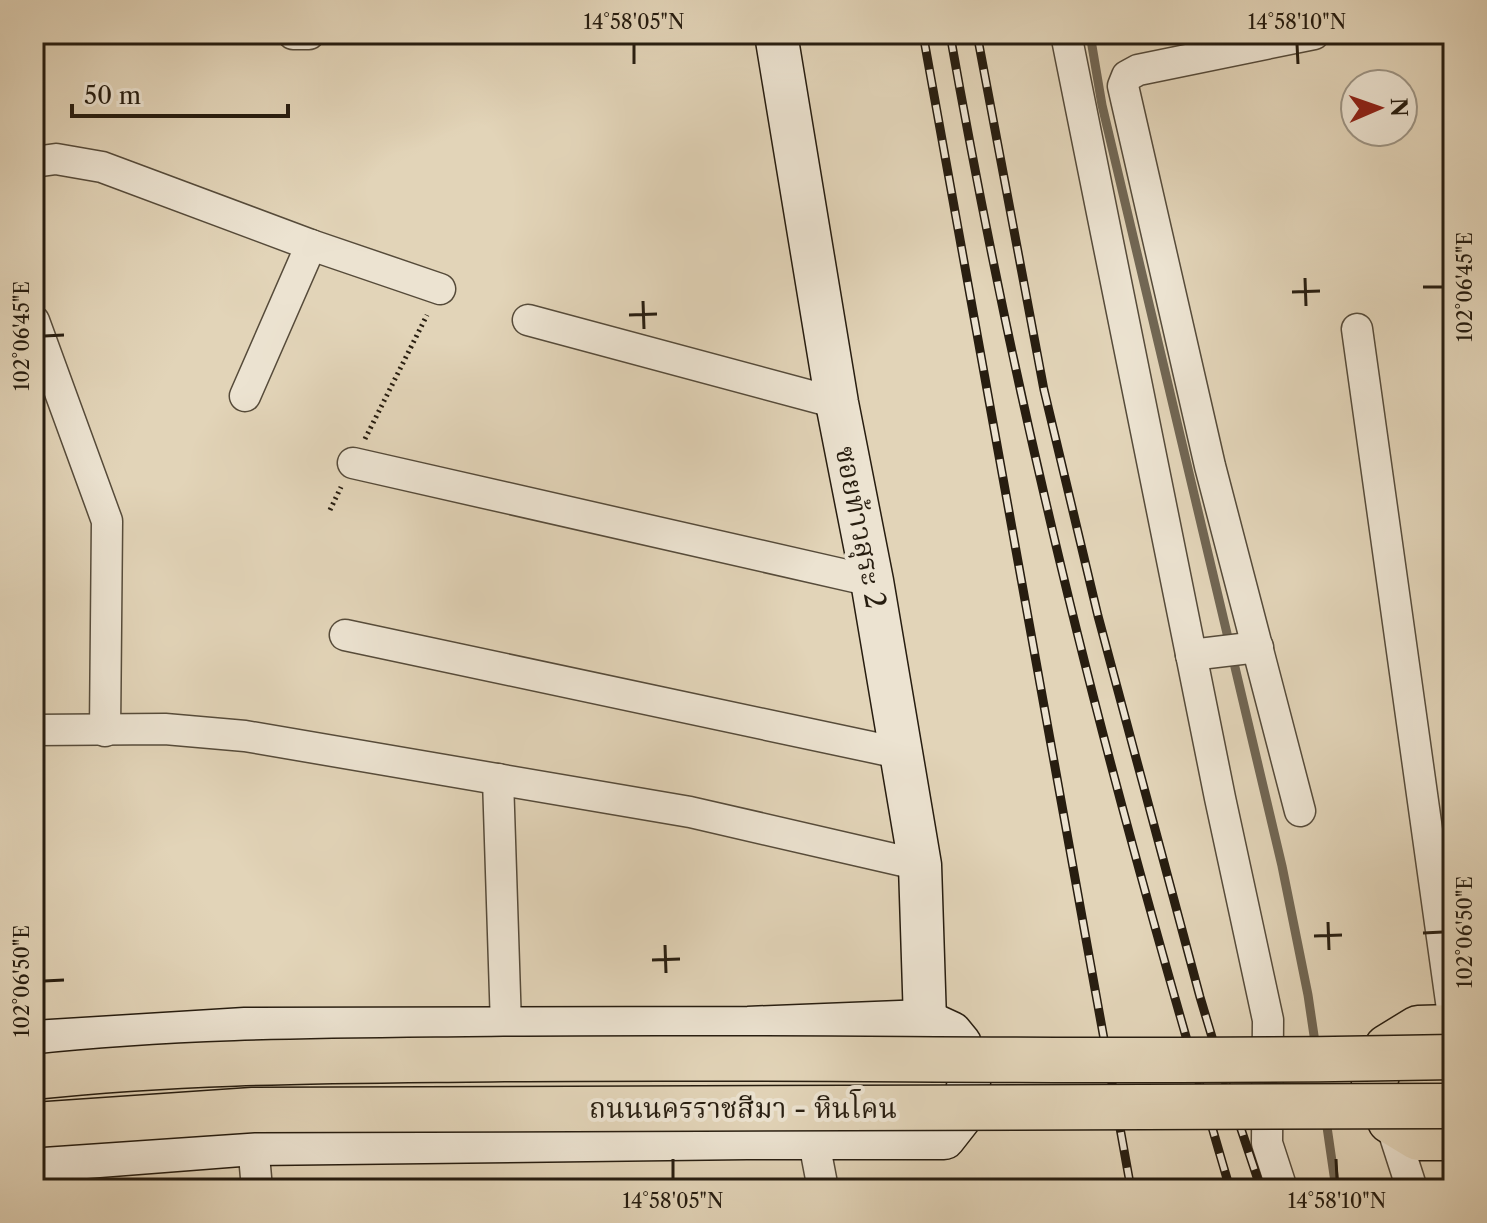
<svg xmlns="http://www.w3.org/2000/svg" width="1487" height="1223" font-family="'Libre Caslon Text','Noto Serif Thai',serif">
<style>
.lines{fill:none;stroke-linecap:round;stroke-linejoin:round}
.stream{stroke:#716653;stroke-width:9}
.street-casing{stroke:#564b3a;stroke-width:33}
.secondary-casing{stroke:#271d10;stroke-width:45}
.primary-casing{stroke:#271d10;stroke-width:47}
.path{stroke:#271d10;stroke-width:5;stroke-dasharray:2 4;stroke-linecap:butt}
.street{stroke:#ece3d1;stroke-width:30}
.secondary{stroke:#ece3d1;stroke-width:42}
.primary{stroke:#e2d4b8;stroke-width:44}
.rail-casing{stroke:#271d10;stroke-width:9}
.rail{stroke:#ece3d1;stroke-width:6;stroke-dasharray:18;stroke-linecap:butt}
.primary-bridge-casing{stroke:#271d10;stroke-width:47;stroke-linecap:butt}
.primary-bridge{stroke:#e2d4b8;stroke-width:44}
.ticks{fill:none;stroke:#271d10;stroke-width:3}
.labels{text-anchor:middle;stroke-width:8;stroke-linejoin:round;paint-order:stroke}
.street-label{font-size:28px;fill:#271d10;stroke:#ece3d1}
.neatline{fill:none;stroke:#271d10;stroke-width:3}
.ticks-label{font-size:20px;text-anchor:middle;fill:#271d10}
</style>
<rect width="100%" height="100%" fill="#e2d4b8"/>
<filter id="stains"><feTurbulence type="fractalNoise" baseFrequency=".0025" numOctaves="4"/><feColorMatrix values="0 0 0 0 .2 0 0 0 0 .09 0 0 0 0 .02 0 0 0 .5 -.17"/></filter>
<radialGradient id="worn" r=".72"><stop offset=".6" stop-color="#630" stop-opacity="0"/><stop offset="1" stop-color="#630" stop-opacity=".3"/></radialGradient>
<g class="lines">
<g class="stream">
<path d="M 1090,34 L 1102,105 L 1282,866 L 1308,995 L 1316,1049"/>
<path d="M 1326,1120 L 1336,1189"/>
</g>
<g class="street-casing">
<g id="street">
<path d="M 293,34 L 309,34"/>
<path d="M 1066,34 L 1220,798 L 1268,1020 L 1267,1143 L 1282,1189"/>
<path d="M 34,162 L 56,159 L 102,167 L 311,245 L 440,289"/>
<path d="M 528,320 L 837,403"/>
<path d="M 34,321 L 107,521 L 105,731"/>
<path d="M 1357,329 L 1453,1016"/>
<path d="M 245,396 L 311,245"/>
<path d="M 353,463 L 872,581"/>
<path d="M 345,635 L 899,753"/>
<path d="M 1191,655 L 1258,647"/>
<path d="M 34,730 L 165,729 L 245,736 L 690,812 L 920,865"/>
<path d="M 498,779 L 506,1026"/>
<path d="M 1300,811 L 1210,466 L 1123,86 L 1127,76 L 1138,70 L 1314,34"/>
<path d="M 1390,1121 L 1412,1189"/>
<path d="M 813,1137 L 823,1189"/>
<path d="M 253,1144 L 257,1189"/>
</g>
</g>
<g class="secondary-casing">
<g id="secondary">
<path d="M 776,34 L 837,403 L 872,581 L 920,865 L 925,1021"/>
<path d="M 34,1042 L 245,1029 L 748,1028 L 925,1021 L 951,1033 L 960,1044 L 969,1082 L 962,1115 L 944,1138 L 747,1138 L 253,1144 L 34,1161"/>
</g>
</g>
<g class="primary-casing">
<path id="primary" d="M 1453,1027 L 1418,1028 L 1387,1047 L 1374,1083 L 1390,1121 L 1418,1138 L 1453,1138"/>
</g>
<g class="path">
<path d="M 365,439 L 427,315"/>
<path d="M 330,510 L 341,487"/>
</g>
<use href="#street" class="street"/>
<use href="#secondary" class="secondary"/>
<use href="#primary" class="primary"/>
<g class="rail-casing">
<g id="rail">
<path d="M 923,34 L 1131,1189"/>
<path d="M 950,34 C 978,192 1010,350 1047,507 C 1100,736 1164,963 1230,1189"/>
<path d="M 977,34 L 1044,390 L 1098,616 L 1200,997 L 1226,1084 L 1261,1189"/>
</g>
</g>
<use href="#rail" class="rail"/>
<g class="primary-bridge-casing">
<g id="primary-bridge">
<path d="M 34,1077 C 190,1060 348,1061 504,1059 C 820,1056 1137,1064 1453,1057"/>
<path d="M 34,1125 L 253,1110 L 1453,1106"/>
</g>
</g>
<use href="#primary-bridge" class="primary-bridge"/>
</g>
<path class="ticks" d="M 634,44 L 634,64M 1297,44 L 1298,64M 1305,278 L 1306,306M 1423,287 L 1443,287M 1292,292 L 1320,291M 643,301 L 644,329M 629,315 L 657,314M 44,336 L 64,335M 1328,922 L 1329,950M 1423,933 L 1443,932M 1314,936 L 1342,935M 665,945 L 666,973M 652,960 L 680,959M 44,981 L 64,980M 673,1159 L 673,1179M 1336,1159 L 1337,1179"/>
<g class="labels">
<g class="street-label">
<text transform="translate(861 527) rotate(79)" y="10">ซอยท้าวสุระ 2</text>
<text x="743" y="1118">ถนนนครราชสีมา - หินโคน</text>
</g>
</g>
<rect width="1487" height="1223" fill="none" stroke="#e2d4b8" stroke-width="88"/>
<g transform="translate(1379 108) rotate(88)"><circle r="38" fill="#ece3d1" stroke="#9d9484" stroke-width="2"/>
<path d="M0-6L14 30L0 20L-14 30Z" fill="#8f2418"/>
<text y="-12" font-size="22" font-weight="bold" text-anchor="middle" fill="#271d10">N</text>
</g>
<path d="M72 104v12h216v-12" fill="none" stroke="#271d10" stroke-width="4"/>
<text x="84" y="104" font-size="24" fill="#271d10" stroke="#ece3d1" stroke-width="6" paint-order="stroke">50 m</text>
<rect x="44" y="44" width="1399" height="1135" class="neatline"/>
<g class="ticks-label">
<text x="634" y="29">14°58'05"N</text>
<text x="1297" y="29">14°58'10"N</text>
<text transform="translate(1465 287) rotate(-90)" y="7">102°06'45"E</text>
<text transform="translate(22 336) rotate(-90)" y="7">102°06'45"E</text>
<text transform="translate(1465 932) rotate(-90)" y="7">102°06'50"E</text>
<text transform="translate(22 981) rotate(-90)" y="7">102°06'50"E</text>
<text x="673" y="1208">14°58'05"N</text>
<text x="1337" y="1208">14°58'10"N</text>
</g>
<rect width="100%" height="100%" filter="url(#stains)"/>
<rect width="100%" height="100%" fill="url(#worn)"/>
</svg>
